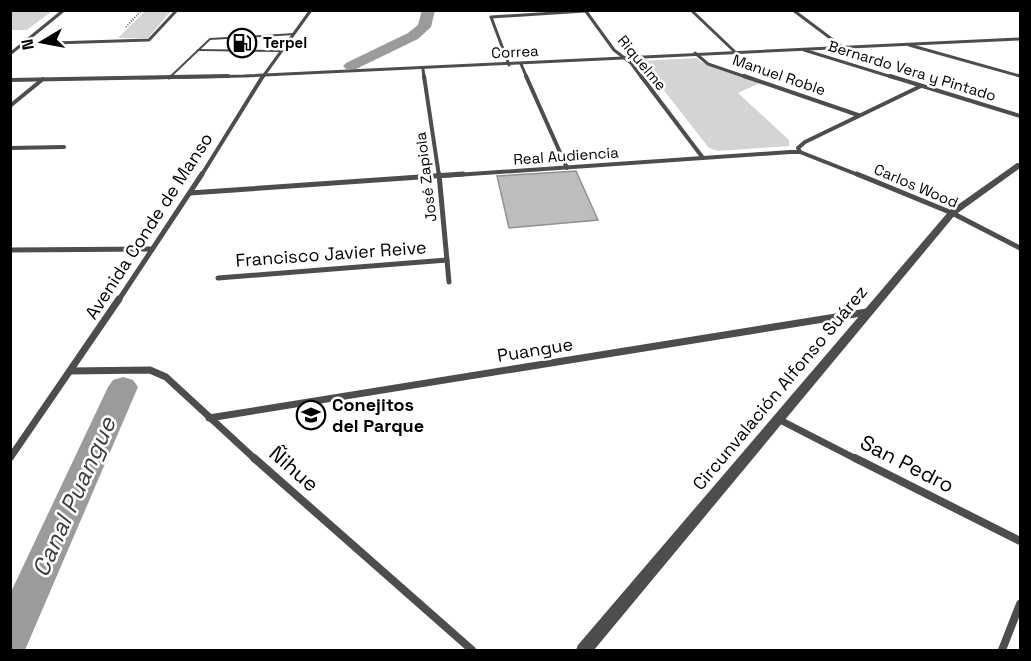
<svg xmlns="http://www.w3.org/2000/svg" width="1031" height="661" font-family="'Space Grotesk',sans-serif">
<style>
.green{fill:#d4d4d4}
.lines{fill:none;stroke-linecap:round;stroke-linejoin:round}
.canal{fill:#9b9b9b;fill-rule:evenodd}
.building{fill:#bdbdbd;stroke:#919191;stroke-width:1.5}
.path{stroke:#6f6f6f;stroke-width:2;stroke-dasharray:1 1.5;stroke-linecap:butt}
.service-far1{stroke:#4d4d4d;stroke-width:2}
.service{stroke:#4d4d4d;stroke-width:3}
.minor-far4{stroke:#4d4d4d;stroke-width:3}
.minor-far3{stroke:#4d4d4d;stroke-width:4}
.minor-far2{stroke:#4d4d4d;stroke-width:5}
.minor-far1{stroke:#4d4d4d;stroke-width:7}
.minor{stroke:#4d4d4d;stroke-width:8}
.tertiary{fill:#4d4d4d;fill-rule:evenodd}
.labels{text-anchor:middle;stroke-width:5;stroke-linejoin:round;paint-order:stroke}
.far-poi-label{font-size:15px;font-weight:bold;fill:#000;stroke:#fff;text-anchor:start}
.far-street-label{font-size:15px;fill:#000;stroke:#fff}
.street-label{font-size:18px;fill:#000;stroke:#fff}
.poi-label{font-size:18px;font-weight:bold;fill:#000;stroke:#fff;text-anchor:start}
.near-street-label{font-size:21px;fill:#000;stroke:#fff}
.near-water-label{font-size:24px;font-style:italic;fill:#3c3c3c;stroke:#fff}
</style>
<rect width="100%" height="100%" fill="#fff"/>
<g class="green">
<path d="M 10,11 L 11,10 L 52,11 L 27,30 L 11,30 Z"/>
<path d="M 145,11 L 171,11 L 148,38 L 118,38 Z"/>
<path d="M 697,58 L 701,62 L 760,83 L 738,93 L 789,140 L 789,146 L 718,151 L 709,148 L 641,61 Z"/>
</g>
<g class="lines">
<g class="canal">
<path d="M 422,10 L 435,10 L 431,27 L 418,39 L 356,69 L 346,69 L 343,66 L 346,63 L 408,33 L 418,25 Z"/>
<path d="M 123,377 L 133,380 L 138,387 L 25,650 L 10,650 L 10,594 L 108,387 L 113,380 Z"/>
</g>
</g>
<path class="building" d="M 576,171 L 598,220 L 509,228 L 497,176 Z"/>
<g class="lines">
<path class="path" d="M 126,27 L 142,10"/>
<g class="service-far1">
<path d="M 198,50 L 281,51"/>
<path d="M 169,78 L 210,39 L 294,34"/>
</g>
<path class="service" d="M 169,78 L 171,76"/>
<g class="minor-far4">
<path d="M 585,10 L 614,50 L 631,63 L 642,78"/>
<path d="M 691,10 L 734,51"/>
<path d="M 793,10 L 841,46"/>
<path d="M 22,44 L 149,40 L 177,10"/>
<path d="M 909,45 L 1020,76"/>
<path d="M 804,50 L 895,78"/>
<path d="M 695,53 L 708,64 L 749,78"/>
<path d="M 10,54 L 64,10"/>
<path d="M 521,64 L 527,78"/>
<path d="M 509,65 L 491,17 L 585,11"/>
<path d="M 423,69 L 424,78"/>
<path d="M 140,78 L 244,76 L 1020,39"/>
<path d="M 262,78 L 311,10"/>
</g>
<g class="minor-far3">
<path d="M 424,76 L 439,176"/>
<path d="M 526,76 L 567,168"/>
<path d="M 641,76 L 703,158"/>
<path d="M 744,76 L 858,115"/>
<path d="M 890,76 L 1020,116"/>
<path d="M 10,80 L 228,76"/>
<path d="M 10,106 L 43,79"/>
<path d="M 10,148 L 64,147"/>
<path d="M 800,152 L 798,148 L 805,142 L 921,86"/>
<path d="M 201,176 L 263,76"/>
<path d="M 441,176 L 790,152 L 800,152 L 861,176"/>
</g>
<g class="minor-far2">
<path d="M 439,174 L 449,282"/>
<path d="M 857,174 L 952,213 L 1020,248"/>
<path d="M 190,193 L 463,174"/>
<path d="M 10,250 L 152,249"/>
<path d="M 218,278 L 447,260"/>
<path d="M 118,301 L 202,174"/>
</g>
<g class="minor-far1">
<path d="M 71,371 L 150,370 L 166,377 L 256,460"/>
<path d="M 209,418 L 867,312"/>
<path d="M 778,419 L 858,460"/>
<path d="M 10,458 L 119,299"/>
</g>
<g class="minor">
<path d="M 254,458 L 472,650"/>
<path d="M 855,458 L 1020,541"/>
<path d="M 1002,650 L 1020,604"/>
</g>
<path class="tertiary" d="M 1017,163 L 1020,163 L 1020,168 L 955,215 L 594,650 L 576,650 L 578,645 L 949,211 Z"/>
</g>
<defs>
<g id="fuel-ring" transform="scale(1.5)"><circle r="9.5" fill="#fff" stroke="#000" stroke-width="1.5"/><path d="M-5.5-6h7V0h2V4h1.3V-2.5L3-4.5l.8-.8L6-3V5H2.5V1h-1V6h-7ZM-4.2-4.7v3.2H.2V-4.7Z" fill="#000"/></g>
<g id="school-ring" transform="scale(1.5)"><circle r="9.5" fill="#fff" stroke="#000" stroke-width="1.5"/><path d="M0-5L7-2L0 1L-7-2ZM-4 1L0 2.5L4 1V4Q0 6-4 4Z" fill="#000"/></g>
</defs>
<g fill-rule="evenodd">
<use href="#fuel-ring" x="242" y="43"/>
<use href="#school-ring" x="311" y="415"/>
</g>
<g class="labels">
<g class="far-poi-label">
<text x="263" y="48">Terpel</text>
</g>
<g class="far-street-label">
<text transform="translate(515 52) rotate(-3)" y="5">Correa</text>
<text transform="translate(642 63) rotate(50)" y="5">Riquelme</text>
<text transform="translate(912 71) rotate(17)" y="5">Bernardo Vera y Pintado</text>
<text transform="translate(779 75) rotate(19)" y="5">Manuel Roble</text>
<text transform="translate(566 156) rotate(-4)" y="5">Real Audiencia</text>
<text transform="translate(426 177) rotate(-97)" y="5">José Zapiola</text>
<text transform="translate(916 186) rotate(23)" y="5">Carlos Wood</text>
</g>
<g class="street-label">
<text transform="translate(149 226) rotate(-57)" y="6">Avenida Conde de Manso</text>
<text transform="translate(331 254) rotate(-4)" y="6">Francisco Javier Reive</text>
<text transform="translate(535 350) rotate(-9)" y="6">Puangue</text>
<text transform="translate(780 388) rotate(-50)" y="6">Circunvalación Alfonso Suárez</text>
</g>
<g class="poi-label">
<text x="332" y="411">Conejitos<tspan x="332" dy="21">del Parque</tspan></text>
</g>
<g class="near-street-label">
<text transform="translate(907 464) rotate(27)" y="7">San Pedro</text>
<text transform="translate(294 469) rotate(41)" y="7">Ñihue</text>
</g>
<g class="near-water-label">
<text transform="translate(74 497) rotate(-66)" y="8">Canal Puangue</text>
</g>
</g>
<rect width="1031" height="661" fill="none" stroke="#000000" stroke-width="24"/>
<g transform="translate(42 42) rotate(260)" stroke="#ffffff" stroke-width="4.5" paint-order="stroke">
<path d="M0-4.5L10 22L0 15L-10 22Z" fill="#000000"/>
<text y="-9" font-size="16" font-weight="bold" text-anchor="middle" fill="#000000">N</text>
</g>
</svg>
